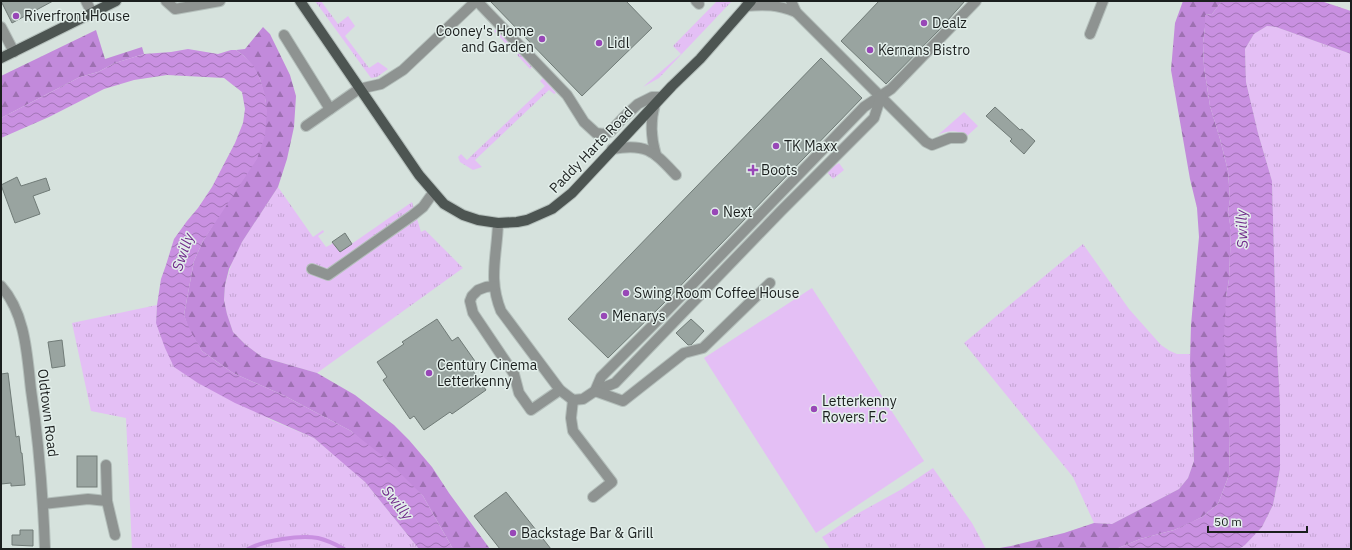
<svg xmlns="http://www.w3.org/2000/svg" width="1352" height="550" font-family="'IBM Plex Sans',sans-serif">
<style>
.grass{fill:url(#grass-tufts)}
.forest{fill:url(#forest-firs)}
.pitch{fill:#e4bff5}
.water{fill:url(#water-waves)}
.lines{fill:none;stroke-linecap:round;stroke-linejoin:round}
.stream{stroke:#c990e1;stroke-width:4}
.building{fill:#99a4a0;stroke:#707b77}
.minor-casing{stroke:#b4bfbb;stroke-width:12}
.major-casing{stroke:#b4bfbb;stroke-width:12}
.minor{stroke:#8e9391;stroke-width:10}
.major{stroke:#4d5552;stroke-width:10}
.poi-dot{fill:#9847b7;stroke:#e3efeb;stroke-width:1.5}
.labels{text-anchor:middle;stroke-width:3;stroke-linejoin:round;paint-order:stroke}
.poi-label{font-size:14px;fill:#1b1f1e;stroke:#e3efeb;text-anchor:start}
.street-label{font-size:14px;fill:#1b1f1e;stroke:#e3efeb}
.water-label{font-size:15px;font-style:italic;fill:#712b8b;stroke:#e3efeb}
</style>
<defs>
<pattern id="grass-tufts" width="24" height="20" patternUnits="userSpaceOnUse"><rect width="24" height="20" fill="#e4bff5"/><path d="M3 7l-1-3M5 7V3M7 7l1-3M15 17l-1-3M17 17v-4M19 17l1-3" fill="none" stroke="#c3a4d2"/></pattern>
<pattern id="forest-firs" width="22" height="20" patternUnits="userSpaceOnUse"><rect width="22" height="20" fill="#c28adb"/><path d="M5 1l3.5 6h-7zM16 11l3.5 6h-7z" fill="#9d70b1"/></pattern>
<pattern id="water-waves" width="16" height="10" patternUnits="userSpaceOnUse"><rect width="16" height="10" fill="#c990e1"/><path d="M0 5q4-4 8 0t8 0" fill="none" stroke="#a275b6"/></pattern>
</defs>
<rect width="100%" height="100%" fill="#d6e2dd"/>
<g class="grass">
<path d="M 315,1 L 321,1 L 338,24 L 348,16 L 355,26 L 345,36 L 369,68 L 378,62 L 388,69 L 377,77 L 371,78 Z"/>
<path d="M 717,1 L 732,1 L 659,78 L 643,87 L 681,54 L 673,46 Z"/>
<path d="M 1267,26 L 1276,27 L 1351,54 L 1351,549 L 1239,549 L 1245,545 L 1262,527 L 1273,505 L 1280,469 L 1280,403 L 1276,328 L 1272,181 L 1258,133 L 1246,82 L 1245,49 L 1254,34 Z"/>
<path d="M 496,29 L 509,43 L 507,45 L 494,31 Z"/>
<path d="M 519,53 L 532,67 L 530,69 L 517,55 Z"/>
<path d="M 543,78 L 556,93 L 554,94 L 549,90 L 475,160 L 482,167 L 473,170 L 460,162 L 458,157 L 461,154 L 467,160 L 545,86 L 540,81 Z"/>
<path d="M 964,112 L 978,126 L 967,136 C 958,130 948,130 938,135 Z"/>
<path d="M 839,163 L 844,170 L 833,179 L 826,171 Z"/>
<path d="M 278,187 L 313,237 L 323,230 L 324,232 L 318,236 L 326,247 L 332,244 L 332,242 L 340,252 L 412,202 L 421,232 L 425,230 L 463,268 L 317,373 L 262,357 L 246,345 L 233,332 L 227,314 L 224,300 L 225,285 L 234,256 L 242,242 Z"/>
<path d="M 1083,244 L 1129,309 L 1161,345 L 1170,351 L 1177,354 L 1190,354 L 1192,422 L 1194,461 L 1188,478 L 1179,489 L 1112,524 L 1094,523 L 1073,477 L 964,343 Z"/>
<path d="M 157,305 L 156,323 L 269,419 L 314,438 L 342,461 L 365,482 L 419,549 L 132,549 L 126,418 L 91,411 L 72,323 Z"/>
<path d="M 933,468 L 972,523 L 986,549 L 830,549 L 822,537 L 827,534 L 855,515 L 902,489 Z"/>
</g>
<g class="forest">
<path d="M 1183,1 L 1222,1 L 1212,14 L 1205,15 L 1205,27 L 1203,43 L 1204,67 L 1210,106 L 1220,139 L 1228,171 L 1230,199 L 1228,212 L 1231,230 L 1229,279 L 1226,297 L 1230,431 L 1229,475 L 1218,504 L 1202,517 L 1190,523 L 1174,530 L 1140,539 L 1116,549 L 994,549 L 1011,546 L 1064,533 L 1094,523 L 1112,524 L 1179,489 L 1188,478 L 1194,461 L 1190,361 L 1191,325 L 1199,237 L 1197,208 L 1190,179 L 1171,70 L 1175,23 Z"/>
<path d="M 263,27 L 270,34 L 290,75 L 296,96 L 294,127 L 287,159 L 278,187 L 242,242 L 229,269 L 225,285 L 224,300 L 227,314 L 233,332 L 246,345 L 262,357 L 317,373 L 355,395 L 394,425 L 409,440 L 432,467 L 449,493 L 490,549 L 453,549 L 423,496 L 351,431 L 285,396 L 233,373 L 202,351 L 189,330 L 184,315 L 194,261 L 203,241 L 221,212 L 266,121 L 266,102 L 260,79 L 252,65 L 244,56 L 236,50 L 245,49 Z"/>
<path d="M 96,30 L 105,59 L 142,47 L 144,54 L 115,63 L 98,72 L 80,77 L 1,118 L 1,76 Z"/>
</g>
<path class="pitch" d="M 812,288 L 924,461 L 816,533 L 704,358 Z"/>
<g class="water">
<path d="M 1222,1 L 1321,1 L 1351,11 L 1351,54 L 1276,27 L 1267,26 L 1254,34 L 1245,49 L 1246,82 L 1258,133 L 1272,181 L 1276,328 L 1280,403 L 1280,469 L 1273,505 L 1262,527 L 1245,545 L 1239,549 L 1116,549 L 1140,539 L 1174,530 L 1202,517 L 1218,504 L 1229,475 L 1230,431 L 1224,336 L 1226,297 L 1229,279 L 1231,230 L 1228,212 L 1230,199 L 1228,171 L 1220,139 L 1210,106 L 1204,67 L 1203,43 L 1205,27 L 1205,15 L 1212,14 Z"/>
<path d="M 188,49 L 218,54 L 231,50 L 236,50 L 244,56 L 253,65 L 260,79 L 265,95 L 267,111 L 265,135 L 257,159 L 203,241 L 194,261 L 184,315 L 190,330 L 202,351 L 233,373 L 285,396 L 351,431 L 384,457 L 423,496 L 453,549 L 419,549 L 365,482 L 314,438 L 235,403 L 198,383 L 174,367 L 165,348 L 156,323 L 157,305 L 161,279 L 166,265 L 174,239 L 187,221 L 198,208 L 212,187 L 235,143 L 243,123 L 245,109 L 242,92 L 224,78 L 167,75 L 134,80 L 104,89 L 49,117 L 1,138 L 1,118 L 80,77 L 98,72 L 115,63 L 144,54 L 171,52 Z"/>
</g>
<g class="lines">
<path class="stream" d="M 248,549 C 265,540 299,535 318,538 C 326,540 337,545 344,549"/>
</g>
<g class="building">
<path d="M 1,1 L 53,1 L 12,23 Z"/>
<path d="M 490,1 L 626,1 L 652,28 L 582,96 Z"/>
<path d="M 879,1 L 965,1 L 939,30 L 886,84 L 841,41 Z"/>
<path d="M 821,58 L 862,98 L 661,306 L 608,358 L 568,319 Z"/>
<path d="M 995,107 L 1020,130 L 1022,129 L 1035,141 L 1024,154 L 1010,141 L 1012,139 L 986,116 Z"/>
<path d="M 17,177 L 21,186 L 46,178 L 50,190 L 33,196 L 40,214 L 15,223 L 1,185 Z"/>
<path d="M 345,233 L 352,244 L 340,252 L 332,242 Z"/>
<path d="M 437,319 L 452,341 L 458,337 L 477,364 L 471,368 L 486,390 L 452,414 L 450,412 L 424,430 L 414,416 L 410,419 L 383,380 L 387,377 L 377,362 L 404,344 L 402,342 Z"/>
<path d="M 691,319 L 704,331 L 691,345 L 688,345 L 676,333 Z"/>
<path d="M 62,340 L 65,366 L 52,368 L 48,342 Z"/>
<path d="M 8,373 L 16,437 L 19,436 L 21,453 L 22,453 L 25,485 L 11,486 L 11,483 L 1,484 L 1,374 Z"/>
<rect x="77" y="456" width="20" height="31"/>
<path d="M 506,492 L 551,549 L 500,549 L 474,516 Z"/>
<path d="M 20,530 L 33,530 L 33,546 L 12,545 L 12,535 L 20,535 Z"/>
</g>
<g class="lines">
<g class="minor-casing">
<g id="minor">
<path d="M 86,1 L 92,13"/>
<path d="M 166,1 L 175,9 L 220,1"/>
<path d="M 477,1 L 567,95 L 584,122 L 596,133 L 603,134 L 610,132 L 623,118 L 638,104 L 652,97 L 661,97"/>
<path d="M 696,1 L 699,4"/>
<path d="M 791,1 L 796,12 L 926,142 L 932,145 L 950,138 L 962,138"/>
<path d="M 746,6 C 766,4 777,5 796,12"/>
<path d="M 1,27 L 14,52"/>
<path d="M 1090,34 L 1103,1"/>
<path d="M 284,35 L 330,109"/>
<path d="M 655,104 C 650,121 651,138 656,155"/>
<path d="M 306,126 L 359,89 L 381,84 L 403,70 L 476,1"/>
<path d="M 612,149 C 647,143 653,151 676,175"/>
<path d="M 498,223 C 497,256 488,279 501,311 L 560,390 L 573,400 L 583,399 L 595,391 L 601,377 L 654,324 L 864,107 L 891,89 L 976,1"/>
<path d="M 312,269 L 328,275 L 413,215 L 423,207 L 433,193"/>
<path d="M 1,286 C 26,314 27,356 31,390 C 39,443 43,496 45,549"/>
<path d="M 494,286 L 486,287 L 478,290 L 472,296 L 470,301 L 473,313 L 514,374 L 519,393 L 531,410 L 560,390"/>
<path d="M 595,391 L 615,383 L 781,211 L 874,118 L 881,96"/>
<path d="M 595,391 L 623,401 L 684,353 L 703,348 L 770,283"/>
<path d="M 573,400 L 571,418 L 573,431 L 612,482 L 593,497"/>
<path d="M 107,501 L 115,535"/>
<path d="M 43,504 L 88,499 L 107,501 L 106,465"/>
</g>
</g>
<g class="major-casing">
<g id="major">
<path d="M 300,1 L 419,175 L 444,204 L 463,215 L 478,220 L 498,223 L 517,222 L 527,220 L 552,209 L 572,193 L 672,86 L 700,59 L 751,1"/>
<path d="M 1,58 L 116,1"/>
</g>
</g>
<use href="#minor" class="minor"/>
<use href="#major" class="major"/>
</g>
<g class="poi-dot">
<circle cx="16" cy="16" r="4"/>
<circle cx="924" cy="23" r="4"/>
<circle cx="542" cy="39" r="4"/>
<circle cx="599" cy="43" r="4"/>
<circle cx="870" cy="50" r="4"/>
<circle cx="776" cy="146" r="4"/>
<path d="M751 164h4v4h4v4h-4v4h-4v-4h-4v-4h4z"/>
<circle cx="715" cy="212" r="4"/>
<circle cx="626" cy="293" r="4"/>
<circle cx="604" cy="316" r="4"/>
<circle cx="429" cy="373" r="4"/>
<circle cx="814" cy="409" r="4"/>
<circle cx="513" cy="533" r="4"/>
</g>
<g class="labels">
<g class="poi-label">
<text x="24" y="21">Riverfront House</text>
<text x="932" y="28">Dealz</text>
<text x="534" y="36" text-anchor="end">Cooney's Home<tspan x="534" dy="16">and Garden</tspan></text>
<text x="607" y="48">Lidl</text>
<text x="878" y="55">Kernans Bistro</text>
<text x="784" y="151">TK Maxx</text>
<text x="761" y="175">Boots</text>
<text x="723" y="217">Next</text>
<text x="634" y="298">Swing Room Coffee House</text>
<text x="612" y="321">Menarys</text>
<text x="437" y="370">Century Cinema<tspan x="437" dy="16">Letterkenny</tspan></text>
<text x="822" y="406">Letterkenny<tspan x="822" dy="16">Rovers F.C</tspan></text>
<text x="521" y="538">Backstage Bar &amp; Grill</text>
</g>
<g class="street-label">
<text transform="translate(591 150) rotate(-46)" y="5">Paddy Harte Road</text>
<text transform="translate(48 413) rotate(83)" y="5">Oldtown Road</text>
</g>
<g class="water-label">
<text transform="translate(1242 229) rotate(-92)" y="5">Swilly</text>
<text transform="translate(183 252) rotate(-71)" y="5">Swilly</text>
<text transform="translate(397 503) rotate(51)" y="5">Swilly</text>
</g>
</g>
<rect width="1352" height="550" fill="none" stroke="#1b1f1e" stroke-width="4"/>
<path d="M1208 526v6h99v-6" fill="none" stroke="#1b1f1e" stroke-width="2"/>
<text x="1214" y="526" font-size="12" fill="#1b1f1e" stroke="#e3efeb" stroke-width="3" paint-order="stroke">50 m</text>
</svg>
